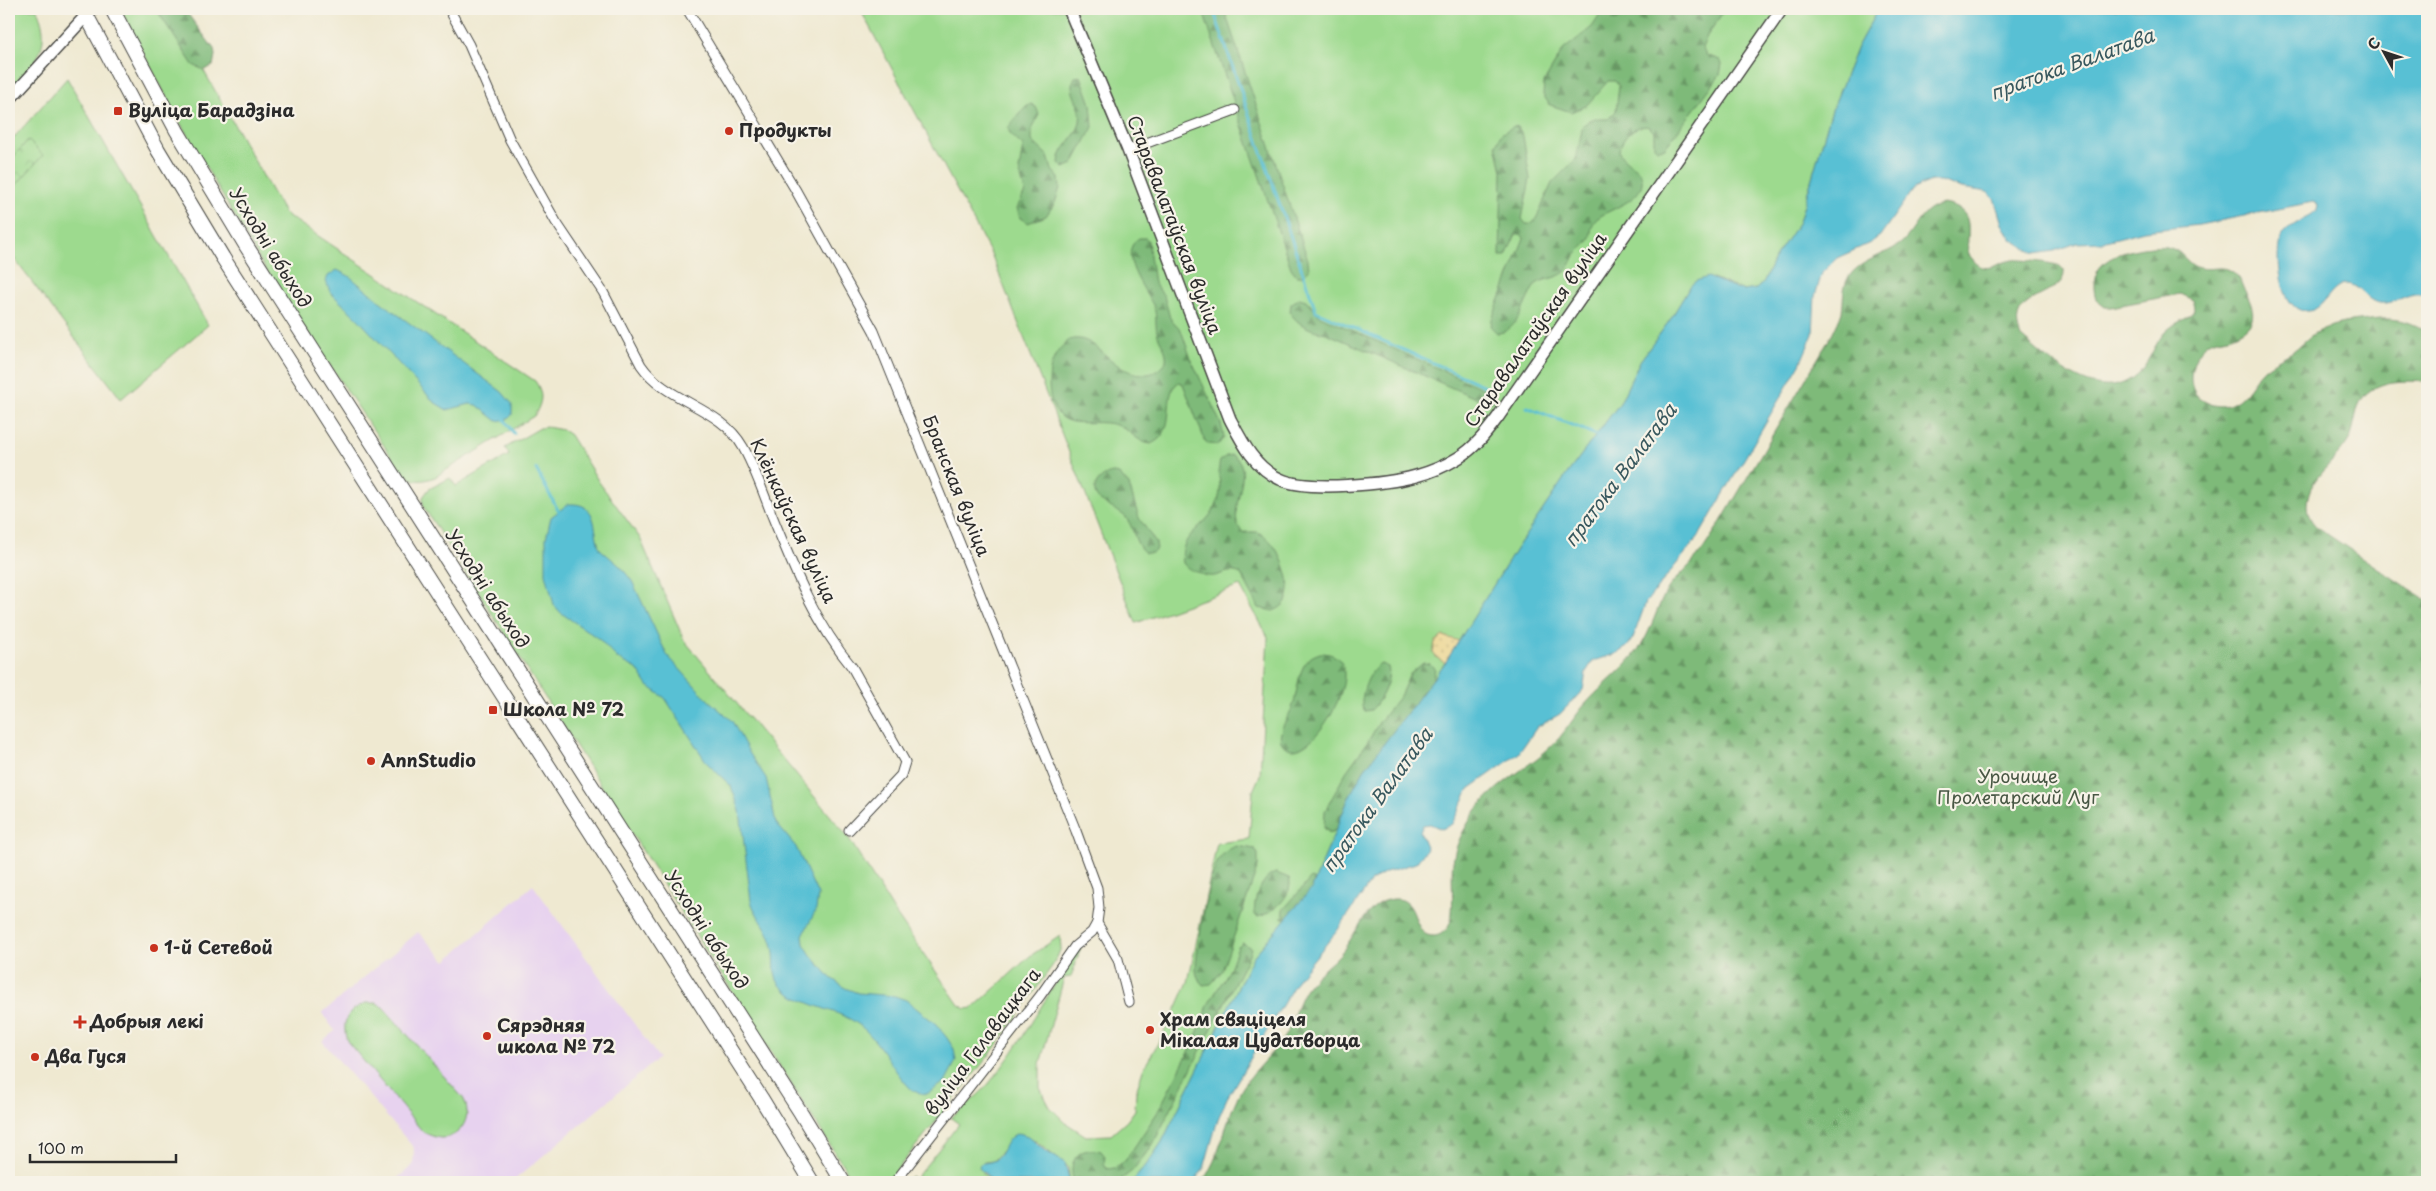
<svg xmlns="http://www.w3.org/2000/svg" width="2436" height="1191" font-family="'Playpen Sans',sans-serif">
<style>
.built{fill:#e7d2ef}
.grass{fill:#9dda8e;stroke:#64825c}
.forest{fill:url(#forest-firs);stroke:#547252}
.sand{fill:url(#sand-dots);stroke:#8c8264}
.park{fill:url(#park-crowns);stroke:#64825c}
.water{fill:#58c0d4;stroke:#427680}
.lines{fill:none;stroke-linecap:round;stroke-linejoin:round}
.stream{stroke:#58c0d4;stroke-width:3}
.minor-casing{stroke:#484844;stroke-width:11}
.tertiary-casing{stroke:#484844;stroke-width:14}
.primary-casing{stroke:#484844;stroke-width:16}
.minor{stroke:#fff;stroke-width:9}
.tertiary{stroke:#fff;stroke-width:11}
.primary{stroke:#fff;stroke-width:14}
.poi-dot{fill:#c8321e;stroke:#f7f3e8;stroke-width:2}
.labels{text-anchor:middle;stroke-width:4.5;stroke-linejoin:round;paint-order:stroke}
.poi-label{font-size:18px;font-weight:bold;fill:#2b2b2b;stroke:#f7f3e8;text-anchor:start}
.street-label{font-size:18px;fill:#2b2b2b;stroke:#f7f3e8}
.park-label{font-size:18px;fill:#485744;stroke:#f7f3e8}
.water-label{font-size:19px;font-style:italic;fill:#38585e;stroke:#f7f3e8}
</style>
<defs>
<pattern id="forest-firs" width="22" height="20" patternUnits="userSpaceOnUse" patternTransform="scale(1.25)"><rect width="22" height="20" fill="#7eba79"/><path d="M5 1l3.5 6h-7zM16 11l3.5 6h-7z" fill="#679763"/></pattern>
<pattern id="sand-dots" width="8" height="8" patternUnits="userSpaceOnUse" patternTransform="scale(1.25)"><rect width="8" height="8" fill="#eeda9e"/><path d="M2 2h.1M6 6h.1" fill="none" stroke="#cb8" stroke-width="1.8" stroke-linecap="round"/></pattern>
<pattern id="park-crowns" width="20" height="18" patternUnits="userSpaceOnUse" patternTransform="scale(1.25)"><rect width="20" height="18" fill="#9dda8e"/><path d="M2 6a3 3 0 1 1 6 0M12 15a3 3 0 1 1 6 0" fill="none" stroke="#87bb7b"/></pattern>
</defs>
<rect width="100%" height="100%" fill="#f7f3e8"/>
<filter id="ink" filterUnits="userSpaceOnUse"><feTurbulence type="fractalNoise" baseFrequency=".02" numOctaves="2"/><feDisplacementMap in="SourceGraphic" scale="10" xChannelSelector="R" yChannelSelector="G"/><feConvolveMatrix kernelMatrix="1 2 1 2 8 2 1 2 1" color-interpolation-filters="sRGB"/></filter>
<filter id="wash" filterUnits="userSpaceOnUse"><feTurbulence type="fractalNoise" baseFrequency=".0096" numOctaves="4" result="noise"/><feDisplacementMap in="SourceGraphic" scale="20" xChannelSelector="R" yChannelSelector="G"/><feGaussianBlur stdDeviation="1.12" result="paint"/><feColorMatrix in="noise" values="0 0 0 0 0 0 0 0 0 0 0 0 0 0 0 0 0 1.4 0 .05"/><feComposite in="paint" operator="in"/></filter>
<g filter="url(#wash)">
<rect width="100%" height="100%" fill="#efe9d1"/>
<path class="built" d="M 533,885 L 659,1058 L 512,1182 L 393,1182 L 413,1165 L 414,1148 L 322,1041 L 335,1031 L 322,1013 L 418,932 L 446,961 Z"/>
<g class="grass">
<path d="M 9,9 L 37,9 C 54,48 33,65 9,93 Z"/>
<path d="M 120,9 L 169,9 L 284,213 L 535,381 C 544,394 542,403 534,416 L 435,477 C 422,482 414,482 403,474 L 267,272 L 182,126 Z"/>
<path d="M 860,9 L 1878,9 L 1857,47 L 1831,113 L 1799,222 L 1774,259 L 1763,283 L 1756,289 L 1744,291 L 1713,278 L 1691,285 L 1670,320 L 1640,361 L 1620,403 L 1567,474 L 1517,548 L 1445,663 L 1364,770 L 1350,795 L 1312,888 L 1253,957 L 1162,1142 L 1148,1163 L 1132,1182 L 1070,1182 L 1068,1167 L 1033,1139 L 1002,1151 L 993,1161 L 984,1162 L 982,1173 L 994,1182 L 906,1182 L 911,1176 L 915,1179 L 959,1124 L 951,1118 C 962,1108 976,1098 986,1087 C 1023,1045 1048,989 1082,944 L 1071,977 L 1064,978 L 1040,1064 L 1040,1088 L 1050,1107 L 1066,1123 L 1086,1136 L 1111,1135 L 1127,1121 L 1135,1110 L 1136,1092 L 1143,1070 L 1172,1018 L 1188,982 L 1217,843 L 1249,839 L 1253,791 L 1260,775 L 1268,637 L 1240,586 L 1136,623 L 992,256 Z"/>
<path d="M 67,78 L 208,325 L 121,399 L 9,252 L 9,143 Z"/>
<path d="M 547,427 L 563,430 L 570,435 L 599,482 L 640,538 L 684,640 L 848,837 L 896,914 L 959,1005 L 966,1009 L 973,1008 L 1030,956 L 1060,936 L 1061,948 L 1055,962 L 991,1053 L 887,1182 L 853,1181 L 423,506 L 423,497 L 429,489 L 450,478 L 456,486 L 509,455 L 505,448 L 540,428 Z"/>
<path d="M 367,1003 L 377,1003 L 383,1007 L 463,1098 C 473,1114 463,1137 442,1138 C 436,1138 429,1135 423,1132 L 347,1041 C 341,1021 347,1010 367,1003 Z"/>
</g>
<g class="forest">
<path d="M 156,9 L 184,9 L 214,49 L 215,55 L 213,66 L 204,70 L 193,65 Z"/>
<path d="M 1202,9 L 1224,9 L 1308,260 L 1309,270 L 1302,276 L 1297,276 L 1291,268 Z"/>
<path d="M 1604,9 L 1725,9 L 1707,36 L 1702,48 L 1706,55 L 1720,60 L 1722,64 L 1720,75 L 1665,148 L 1657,149 L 1654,146 L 1654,132 L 1649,127 C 1634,123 1623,138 1619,150 C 1622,165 1644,165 1642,183 C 1639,202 1611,208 1598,218 C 1589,225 1593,233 1588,242 C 1585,246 1580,249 1577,253 C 1572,259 1571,267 1565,272 C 1556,279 1545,278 1536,284 C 1525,298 1519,333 1497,333 L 1491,327 L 1492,319 L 1524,238 L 1521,234 L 1516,234 L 1506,256 L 1500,256 L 1502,171 L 1496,145 L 1501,134 L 1514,126 L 1518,127 L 1523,136 L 1530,179 L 1522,219 L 1526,224 L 1530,224 L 1536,219 L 1552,183 L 1576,159 L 1583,125 L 1592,119 L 1608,119 L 1616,111 L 1619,86 L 1615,81 L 1608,81 L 1586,106 L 1571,112 L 1550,105 L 1543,95 L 1544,82 L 1563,50 L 1592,27 Z"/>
<path d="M 1081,76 L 1091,104 L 1093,127 L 1073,164 L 1064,168 L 1059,163 C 1059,148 1077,138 1080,122 C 1083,107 1071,97 1072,84 L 1075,77 Z"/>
<path d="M 1031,104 L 1036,107 L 1039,114 L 1032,130 L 1032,141 L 1048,156 L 1052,170 L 1059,178 L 1060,188 L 1055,203 L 1046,216 L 1028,223 L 1020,218 L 1017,208 L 1025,192 L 1019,170 L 1023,146 L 1010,134 L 1008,128 L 1024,108 Z"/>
<path d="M 1944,204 C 1977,210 1966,229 1968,253 C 1985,279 1992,263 2013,260 C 2018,259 2055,263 2060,266 L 2064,270 C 2067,299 2002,292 2021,337 C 2052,362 2102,411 2140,371 C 2151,359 2155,343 2165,332 C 2174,323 2185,320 2193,312 L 2195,306 L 2193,300 L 2180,294 L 2111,307 L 2105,307 L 2096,300 C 2086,264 2114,253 2143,248 C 2153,247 2164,245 2173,249 C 2184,253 2188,266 2200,268 C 2215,271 2226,262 2238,277 C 2241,280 2241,284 2243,287 C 2252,305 2262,322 2236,334 C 2227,339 2216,337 2208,343 C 2191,355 2182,390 2204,401 C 2213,406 2224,408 2233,403 C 2246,397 2253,380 2263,370 C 2272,362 2282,358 2292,352 C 2300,346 2307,338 2315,333 C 2329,325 2343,323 2359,321 C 2388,318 2401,316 2427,332 L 2427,382 C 2408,381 2388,379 2371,390 C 2354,401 2357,421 2350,438 C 2339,460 2313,473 2308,497 C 2305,510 2309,520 2318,528 L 2427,601 L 2427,1182 L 1202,1182 C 1221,1156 1224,1125 1238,1096 C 1249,1073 1270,1058 1284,1037 C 1295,1020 1296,999 1310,983 C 1319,972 1331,964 1340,954 C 1356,936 1367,900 1394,899 C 1421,897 1410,937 1434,936 C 1438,936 1443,933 1446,930 C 1457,920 1450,879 1453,862 C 1455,845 1464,829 1473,815 C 1495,781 1534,767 1560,737 C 1570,725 1578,711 1589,700 C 1605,683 1624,669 1638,650 C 1652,631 1656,607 1669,587 C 1678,576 1689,567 1698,556 C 1706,546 1712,535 1719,525 L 1833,333 C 1836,326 1840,319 1842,312 C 1844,300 1842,289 1848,278 C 1859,260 1884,256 1900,244 C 1918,229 1918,209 1944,204 Z"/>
<path d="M 1139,238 L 1146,238 L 1148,241 L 1154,283 L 1164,296 L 1170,318 L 1181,330 L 1191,359 L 1221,424 L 1224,437 L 1218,445 L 1209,444 L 1205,441 L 1183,384 L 1179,382 C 1160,394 1180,431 1151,444 C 1138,443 1130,430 1119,426 C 1103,419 1078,426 1066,420 C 1047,412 1046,377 1053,361 C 1056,352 1062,346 1069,340 C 1097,331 1109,374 1144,374 C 1153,375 1161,369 1166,361 C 1168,350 1159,342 1157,332 C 1155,322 1157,313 1153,305 C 1145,289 1116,253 1139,238 Z"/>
<path d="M 1299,298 L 1306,300 L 1320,316 L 1491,392 L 1496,397 L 1495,401 L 1487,403 L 1326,333 C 1312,331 1297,325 1290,312 L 1291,304 Z"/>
<path d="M 1232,455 C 1259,469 1223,510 1242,532 C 1249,533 1255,530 1261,534 C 1278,542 1295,582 1287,599 C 1285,605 1279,609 1273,611 L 1259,608 L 1241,574 C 1223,566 1219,583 1199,573 C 1192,570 1188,570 1183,563 C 1178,536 1202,529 1213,511 C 1227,487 1215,479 1220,461 L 1226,456 Z"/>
<path d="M 1113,473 L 1119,474 L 1129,485 L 1139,518 L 1156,543 L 1157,549 L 1152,553 L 1145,553 C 1134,544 1135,530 1127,519 C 1119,507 1086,503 1097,483 C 1101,477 1107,474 1113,473 Z"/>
<path d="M 1320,653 C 1372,653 1327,734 1303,746 C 1298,749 1293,750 1288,748 C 1270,740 1289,717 1292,708 C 1298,693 1297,673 1307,661 C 1311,656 1315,655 1320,653 Z"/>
<path d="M 1423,663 L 1430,664 L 1435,669 L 1432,682 L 1364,770 L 1350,795 L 1336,830 L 1329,833 L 1324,828 L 1325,811 L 1346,772 L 1367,743 L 1380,721 L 1400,696 L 1410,674 Z"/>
<path d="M 1381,664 L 1388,667 C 1392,679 1380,702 1371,710 L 1365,711 L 1362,706 C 1361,693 1369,670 1381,664 Z"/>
<path d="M 1237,846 L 1255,849 L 1258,854 L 1258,866 L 1222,971 L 1211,984 L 1203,985 C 1199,981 1197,977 1196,971 C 1195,955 1209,878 1217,863 C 1221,854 1228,849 1237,846 Z"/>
<path d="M 1276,873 L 1289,878 C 1295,894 1272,915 1257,917 L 1255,915 C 1252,901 1262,876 1276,873 Z"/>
<path d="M 1311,878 L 1314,879 C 1314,893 1296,909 1287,918 L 1282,918 L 1283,910 Z"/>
<path d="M 1243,943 L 1251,948 L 1249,955 L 1152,1146 L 1132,1171 L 1118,1182 L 1074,1182 C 1067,1162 1078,1145 1101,1151 L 1105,1156 L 1104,1165 L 1107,1169 L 1115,1168 L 1125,1161 L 1157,1113 L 1193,1044 L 1209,1003 L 1229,971 L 1238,947 Z"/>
</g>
<path class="sand" d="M 1443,636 L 1459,641 L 1445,663 L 1437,658 L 1433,653 L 1435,642 Z"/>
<path class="park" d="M 28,140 L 43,155 L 9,193 L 9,162 Z"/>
<g class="water">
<path d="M 1878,9 L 2427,9 L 2427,296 C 2410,288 2398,305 2380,303 C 2364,302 2359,279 2341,285 C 2327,291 2323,312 2305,311 C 2280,310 2274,253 2283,235 C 2290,224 2307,219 2317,211 L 2318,204 L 2313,202 L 2199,225 L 2144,231 L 2102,242 L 2077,243 L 2054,251 L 2035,254 L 2011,239 L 2002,224 L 1994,198 L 1987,192 L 1962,188 L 1940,181 L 1931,181 L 1913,189 L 1880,236 L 1870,243 L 1837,258 L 1822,273 L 1815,296 L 1813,334 L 1800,364 L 1699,536 L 1646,602 L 1633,638 L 1627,647 L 1616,654 L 1593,661 L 1586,672 L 1583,690 L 1560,714 L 1537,727 L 1518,754 L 1469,789 L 1452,824 L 1442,829 L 1430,824 L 1423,825 L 1420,832 L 1427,849 L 1416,863 L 1386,872 L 1372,880 L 1337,931 L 1299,977 L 1227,1098 L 1218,1119 L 1204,1168 L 1194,1182 L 1132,1182 L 1148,1163 L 1162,1142 L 1253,957 L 1312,888 L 1350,795 L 1364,770 L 1445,663 L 1517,548 L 1567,474 L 1620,403 L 1640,361 L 1670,320 L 1691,285 L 1696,281 L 1708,277 L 1744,291 L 1756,289 L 1763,283 L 1774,259 L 1799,222 L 1831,113 L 1857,47 Z"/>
<path d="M 337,270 L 349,276 L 381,302 L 502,392 L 512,404 L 512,415 L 508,419 L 497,421 L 477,405 L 470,404 L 447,410 L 434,402 L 359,320 L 330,292 L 326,281 L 328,276 Z"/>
<path d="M 568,504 C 600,502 592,529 600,549 L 621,567 L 632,581 L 667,655 L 706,698 L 732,721 L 750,754 L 766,778 L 776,823 L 796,847 L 818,895 L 816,910 L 803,935 L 804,944 L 811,955 L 831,978 L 845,988 L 858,993 L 895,996 L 906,1000 L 936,1024 L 947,1038 L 954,1049 L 956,1061 L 945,1082 L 927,1094 L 918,1093 L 911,1089 C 891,1069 880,1040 858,1024 C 841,1012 820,1009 802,1000 C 761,981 782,968 770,937 C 765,924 755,915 751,901 L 740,811 L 731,786 L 707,763 L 665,698 L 648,686 L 637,669 L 618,659 L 599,639 L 561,613 L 554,605 L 546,574 L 546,538 L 551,517 Z"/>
<path d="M 1019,1133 L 1028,1136 L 1044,1150 L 1065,1163 L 1070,1182 L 994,1182 L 979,1168 L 980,1164 C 985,1162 990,1163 995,1160 C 1006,1151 1004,1137 1019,1133 Z"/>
</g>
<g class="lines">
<g class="stream">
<path d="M 1213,9 L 1316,311 L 1487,387"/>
<path d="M 1527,407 L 1599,436"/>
<path d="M 503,417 L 514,434"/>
<path d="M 536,469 L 559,512"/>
</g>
</g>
</g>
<g filter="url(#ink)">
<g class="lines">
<g class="minor-casing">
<g id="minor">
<path d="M 449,9 L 469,45 L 510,140 L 556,222 L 603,292 L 641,365 C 667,403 720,406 743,447 C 754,467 763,491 771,513 C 793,567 815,623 852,667 L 905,762 L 901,775 L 849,830"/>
<path d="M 687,9 L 795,189 L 874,331 L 1076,831 L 1097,888 L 1099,908 L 1097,923 L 1118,959 L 1129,1002"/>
<path d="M 1128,150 L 1235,110"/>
<path d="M 895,1182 L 1040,996 L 1075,946 L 1092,932 L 1097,923"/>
</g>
</g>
<g class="tertiary-casing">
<g id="tertiary">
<path d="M 1069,9 L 1128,150 L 1230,419 C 1242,442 1255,468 1280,479 C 1307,492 1387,484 1416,476 C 1431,472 1445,466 1458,458 C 1475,448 1486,433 1498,417 L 1782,9"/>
<path d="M 9,100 L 92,9"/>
</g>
</g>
<g class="primary-casing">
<g id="primary">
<path d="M 83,9 L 158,150 L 223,258 L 761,1098 L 812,1182"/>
<path d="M 112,9 L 177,131 L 245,244 L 801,1113 L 843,1182"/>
</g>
</g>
<use href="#minor" class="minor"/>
<use href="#tertiary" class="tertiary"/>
<use href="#primary" class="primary"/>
</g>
</g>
<g class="poi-dot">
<rect x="113" y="106" width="10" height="10" rx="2.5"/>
<circle cx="729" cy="131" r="5"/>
<rect x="488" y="705" width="10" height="10" rx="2.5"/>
<circle cx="371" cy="761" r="5"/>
<circle cx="154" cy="948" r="5"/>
<path d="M77.5 1014.5h5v5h5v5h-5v5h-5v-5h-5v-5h5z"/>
<circle cx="1150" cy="1030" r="5"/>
<circle cx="487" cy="1036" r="5"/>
<circle cx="35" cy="1057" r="5"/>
</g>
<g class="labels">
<g class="poi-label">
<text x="128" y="117">Вуліца Барадзіна</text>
<text x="739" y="137">Продукты</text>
<text x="503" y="716">Школа № 72</text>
<text x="381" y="767">AnnStudio</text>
<text x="164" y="954">1-й Сетевой</text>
<text x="1160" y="1026">Храм свяціцеля<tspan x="1160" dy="21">Мікалая Цудатворца</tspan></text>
<text x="90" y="1028">Добрыя лекі</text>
<text x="497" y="1032">Сярэдняя<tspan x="497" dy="21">школа № 72</tspan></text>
<text x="45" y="1063">Два Гуся</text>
</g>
<g class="street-label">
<text transform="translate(1174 225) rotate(69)" y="6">Старавалатаўская вуліца</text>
<text transform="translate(270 248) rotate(58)" y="6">Усходні абыход</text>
<text transform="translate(1536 330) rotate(-55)" y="6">Старавалатаўская вуліца</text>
<text transform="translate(956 486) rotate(68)" y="6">Бранская вуліца</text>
<text transform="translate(793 521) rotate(65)" y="6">Клёнкаўская вуліца</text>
<text transform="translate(487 589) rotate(57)" y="6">Усходні абыход</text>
<text transform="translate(706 930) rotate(57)" y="6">Усходні абыход</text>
<text transform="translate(983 1042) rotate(-53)" y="6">вуліца Галавацкага</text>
</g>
<g class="park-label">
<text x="2018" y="783">Урочище<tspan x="2018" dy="21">Пролетарский Луг</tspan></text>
</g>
<g class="water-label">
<text transform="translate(2072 64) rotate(-20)" y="7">пратока Валатава</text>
<text transform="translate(1620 475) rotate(-53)" y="7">пратока Валатава</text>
<text transform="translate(1377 800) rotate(-54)" y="7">пратока Валатава</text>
</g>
</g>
<rect width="2436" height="1191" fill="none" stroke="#f7f3e8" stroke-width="30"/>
<g transform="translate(2384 52) rotate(310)" stroke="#f7f3e8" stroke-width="4" paint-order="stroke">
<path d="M0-4L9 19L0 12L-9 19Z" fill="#2b2b2b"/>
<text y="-8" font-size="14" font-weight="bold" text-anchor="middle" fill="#2b2b2b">С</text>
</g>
<path d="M30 1154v8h146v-8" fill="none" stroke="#2b2b2b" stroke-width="2.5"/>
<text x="38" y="1154" font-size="15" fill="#2b2b2b" stroke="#f7f3e8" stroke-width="4" paint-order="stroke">100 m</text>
</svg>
